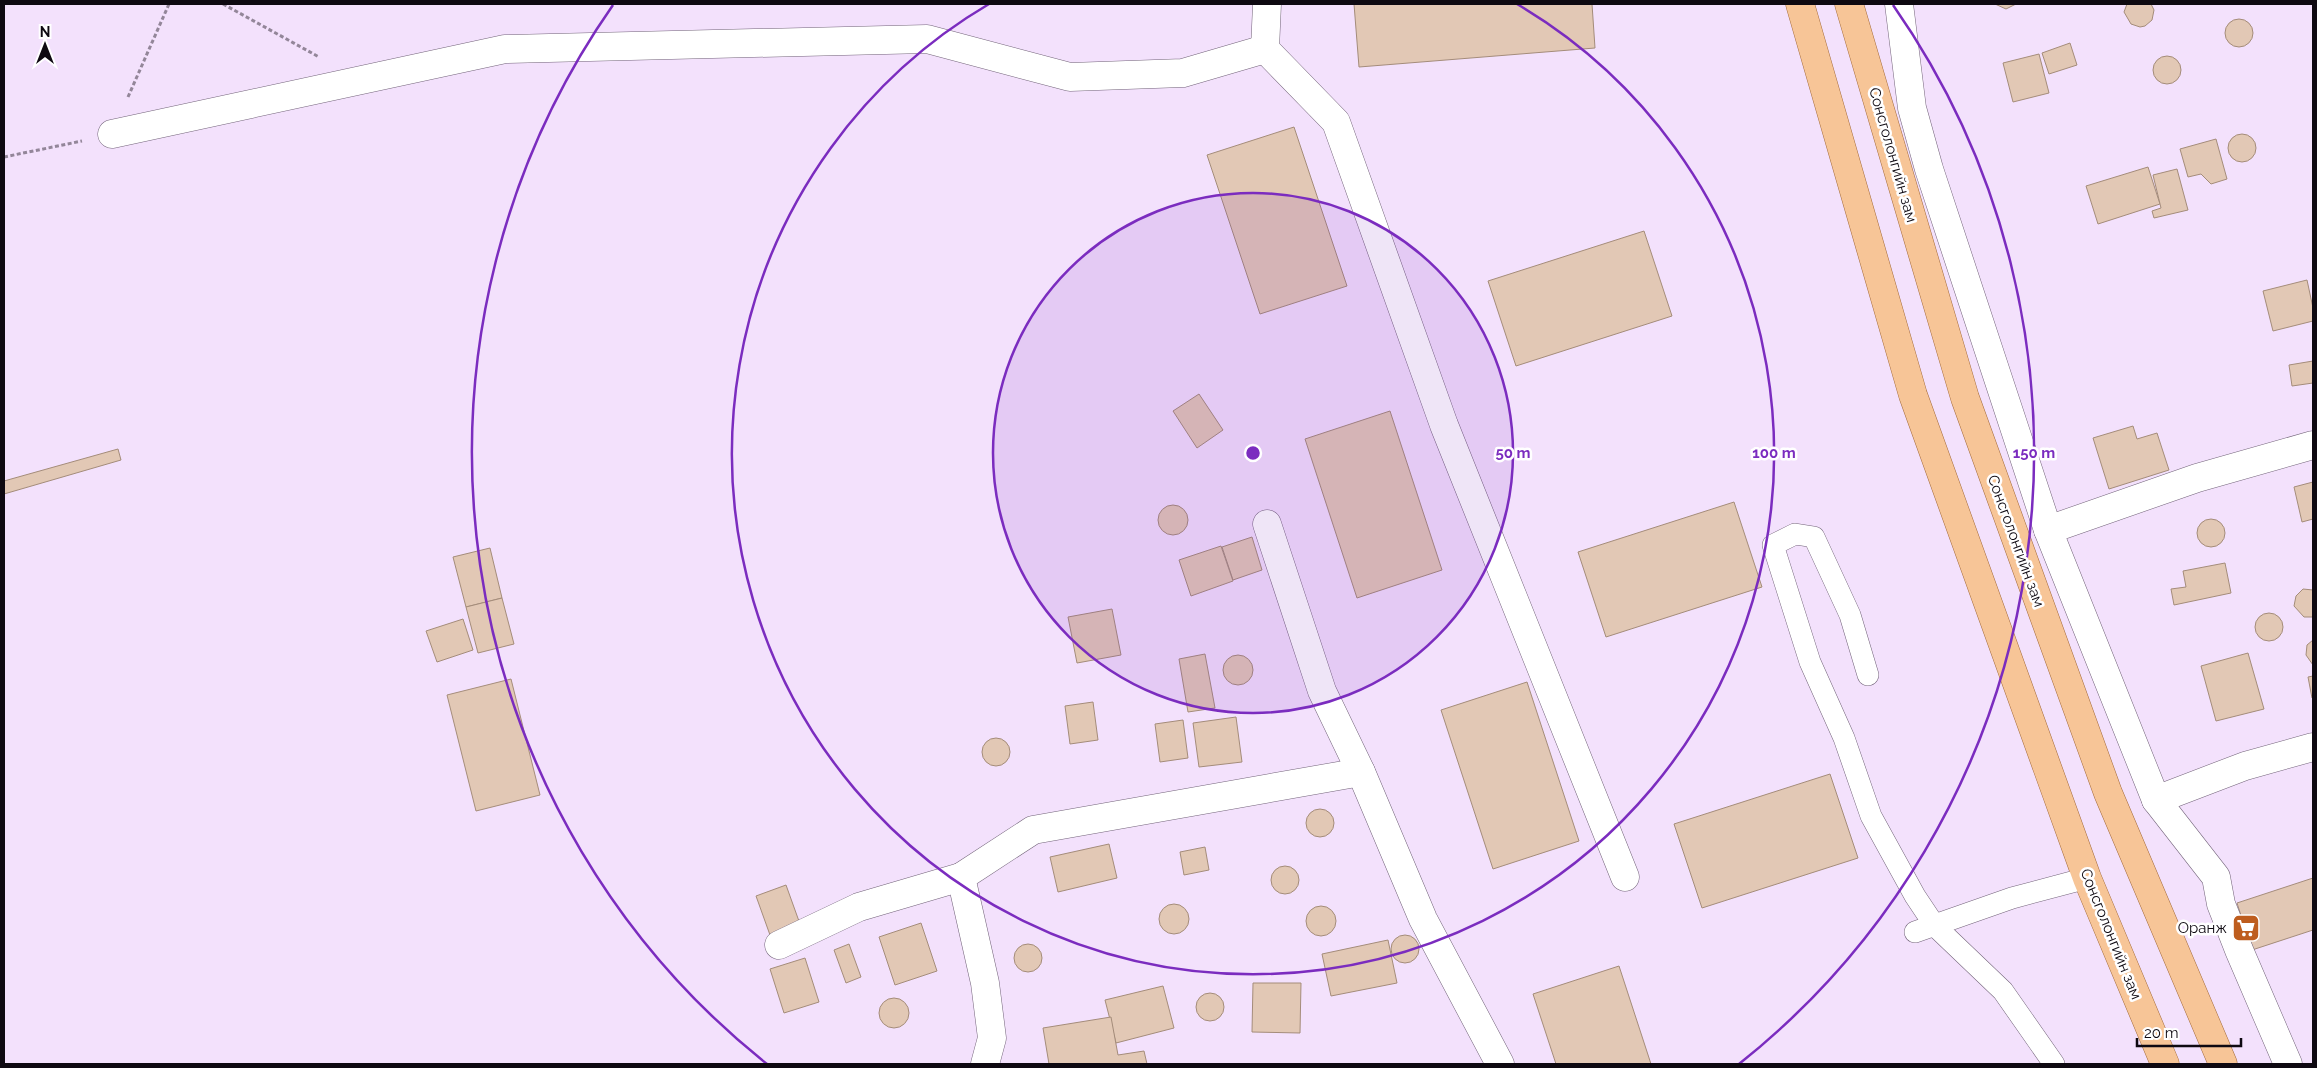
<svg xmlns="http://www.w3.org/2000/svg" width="2317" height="1068" font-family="Raleway,sans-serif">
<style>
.building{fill:#e2c8b5;stroke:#a48c7a}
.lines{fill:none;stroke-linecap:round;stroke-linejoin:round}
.service-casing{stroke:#73647a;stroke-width:22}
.minor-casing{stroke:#73647a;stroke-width:29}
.primary-casing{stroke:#a26a3b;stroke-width:29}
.path{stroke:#938699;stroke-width:3;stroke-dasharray:4 2.5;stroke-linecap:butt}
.service{stroke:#fff;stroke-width:21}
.minor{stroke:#fff;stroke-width:28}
.primary{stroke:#f7c597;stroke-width:28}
.ring{fill:none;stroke:#7b2cbf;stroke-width:2.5}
.labels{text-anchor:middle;stroke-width:5;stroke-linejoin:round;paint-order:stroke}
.street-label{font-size:15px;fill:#0e0911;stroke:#fff}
.poi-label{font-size:15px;fill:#0e0911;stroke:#fff;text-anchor:end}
.centre{fill:#7b2cbf;stroke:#fff;stroke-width:2.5}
.ring-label{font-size:15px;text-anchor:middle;font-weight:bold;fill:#7b2cbf;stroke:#fff;stroke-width:5;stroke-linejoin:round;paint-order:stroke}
</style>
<rect width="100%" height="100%" fill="#f3e1fc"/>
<g class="building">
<path d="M 1354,4 L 1592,4 L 1595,48 L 1359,67 Z"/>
<path d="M 1995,4 L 2016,4 L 2006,9 Z"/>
<path d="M 2127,4 L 2151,4 L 2154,10 L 2152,20 L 2145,26 L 2140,27 L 2131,24 L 2124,12 Z"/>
<circle cx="2239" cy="33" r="14"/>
<path d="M 2070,43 L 2077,65 L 2049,74 L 2042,53 Z"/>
<path d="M 2039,54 L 2049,93 L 2013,102 L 2003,63 Z"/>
<circle cx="2167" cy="70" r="14"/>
<path d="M 1294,127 L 1347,286 L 1260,314 L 1207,155 Z"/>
<circle cx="2242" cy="148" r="14"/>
<path d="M 2216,139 L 2227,179 L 2211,184 L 2201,174 L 2188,177 L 2180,149 Z"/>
<path d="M 2148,167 L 2160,204 L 2098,224 L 2086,186 Z"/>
<path d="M 2177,169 L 2188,210 L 2154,218 L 2152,211 L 2161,208 L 2153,175 Z"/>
<path d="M 1644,231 L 1672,316 L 1516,366 L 1488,281 Z"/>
<path d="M 2307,280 L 2313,308 L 2313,321 L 2273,331 L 2263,291 Z"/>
<path d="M 2313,361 L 2313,383 L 2292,386 L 2289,365 Z"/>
<path d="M 1199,394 L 1223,430 L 1197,448 L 1173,411 Z"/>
<path d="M 1390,411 L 1442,570 L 1357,598 L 1305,439 Z"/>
<path d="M 2133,426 L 2137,439 L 2157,433 L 2169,470 L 2109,489 L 2093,438 Z"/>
<path d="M 118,449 L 121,460 L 4,494 L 4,481 Z"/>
<path d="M 2313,482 L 2313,519 L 2302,522 L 2294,487 Z"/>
<path d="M 1734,502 L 1762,587 L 1606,637 L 1578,552 Z"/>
<circle cx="1173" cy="520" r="15"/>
<circle cx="2211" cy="533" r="14"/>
<path d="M 1252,537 L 1262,570 L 1233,580 L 1222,547 Z"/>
<path d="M 1221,546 L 1233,581 L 1191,596 L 1179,560 Z"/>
<path d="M 490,548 L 502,598 L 466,607 L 453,557 Z"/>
<path d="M 2225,563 L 2231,593 L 2174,605 L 2171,589 L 2186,587 L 2183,571 Z"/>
<path d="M 2303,589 L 2313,590 L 2313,617 L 2304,617 L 2294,606 L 2296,596 Z"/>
<path d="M 502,598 L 514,644 L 478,653 L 466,607 Z"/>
<path d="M 1112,609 L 1121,655 L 1077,663 L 1068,617 Z"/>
<circle cx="2269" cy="627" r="14"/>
<path d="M 463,619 L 473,650 L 437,662 L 426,631 Z"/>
<path d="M 2313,640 L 2313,665 L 2306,655 L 2307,645 Z"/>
<path d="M 2248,653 L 2264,709 L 2216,721 L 2201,666 Z"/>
<path d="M 1205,654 L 1215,708 L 1188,712 L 1179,659 Z"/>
<circle cx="1238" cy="670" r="15"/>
<path d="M 2313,676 L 2313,698 L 2312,698 L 2308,677 Z"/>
<path d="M 511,679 L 540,795 L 476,811 L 447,695 Z"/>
<path d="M 1527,682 L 1579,841 L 1493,869 L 1441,710 Z"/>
<path d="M 1093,702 L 1098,740 L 1070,744 L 1065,706 Z"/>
<path d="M 1236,717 L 1242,762 L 1199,767 L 1193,723 Z"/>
<path d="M 1183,720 L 1188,758 L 1160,762 L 1155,724 Z"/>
<circle cx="996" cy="752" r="14"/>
<path d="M 1830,774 L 1858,858 L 1702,908 L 1674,824 Z"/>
<circle cx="1320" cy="823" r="14"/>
<path d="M 1109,844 L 1117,878 L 1058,892 L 1050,857 Z"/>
<path d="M 1205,847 L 1209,870 L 1184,875 L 1180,852 Z"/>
<circle cx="1285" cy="880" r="14"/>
<path d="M 2313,878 L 2313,930 L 2252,950 L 2237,903 Z"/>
<path d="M 786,885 L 800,924 L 770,935 L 756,896 Z"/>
<circle cx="1174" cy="919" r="15"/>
<circle cx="1321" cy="921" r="15"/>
<path d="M 921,923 L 937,971 L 895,985 L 879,937 Z"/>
<circle cx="1405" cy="949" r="14"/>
<path d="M 1388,940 L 1397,983 L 1331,996 L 1322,954 Z"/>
<circle cx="1028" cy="958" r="14"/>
<path d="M 849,944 L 861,977 L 846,983 L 834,950 Z"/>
<path d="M 805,958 L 819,1002 L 784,1013 L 770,969 Z"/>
<path d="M 1619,966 L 1651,1064 L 1556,1064 L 1533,994 Z"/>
<path d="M 1253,983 L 1301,983 L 1300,1033 L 1252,1032 Z"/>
<path d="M 1163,986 L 1174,1028 L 1116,1043 L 1105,1000 Z"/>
<circle cx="1210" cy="1007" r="14"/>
<circle cx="894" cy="1013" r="15"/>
<path d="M 1111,1017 L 1118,1055 L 1144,1051 L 1147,1064 L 1049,1064 L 1043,1028 Z"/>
</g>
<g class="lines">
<g class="service-casing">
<g id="service">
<path d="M 1868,675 L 1850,615 L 1814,537 L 1795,534 L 1773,545 L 1810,662 L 1844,738 L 1871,816 L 1915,896 L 1935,926 L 2003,991 L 2054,1064"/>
<path d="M 1915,932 L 2012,898 L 2087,878"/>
</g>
</g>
<g class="minor-casing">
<g id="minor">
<path d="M 1267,4 L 1265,49 L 1336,122 L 1444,425 L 1625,877"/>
<path d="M 1899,4 L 1912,108 L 1929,169 L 2048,530 L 2156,800 L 2216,877 L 2221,904 L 2239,950 L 2288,1064"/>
<path d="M 112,134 L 505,49 L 927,39 L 1070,77 L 1183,73 L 1265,49"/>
<path d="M 1267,524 L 1322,691 L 1361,772 L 1423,919 L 1500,1064"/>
<path d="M 2048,530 L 2197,478 L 2313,445"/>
<path d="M 2156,800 L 2245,766 L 2313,747"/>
<path d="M 779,945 L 859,907 L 961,877"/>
<path d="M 985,1064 L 992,1038 L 985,983 L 961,877 L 1033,830 L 1361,772"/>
</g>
</g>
<g class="primary-casing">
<g id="primary">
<path d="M 1800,4 L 1913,395 L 2087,878 L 2165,1064"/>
<path d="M 1849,4 L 1965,398 L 2108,793 L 2223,1064"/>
</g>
</g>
<g class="path">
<path d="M 223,4 L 319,57"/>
<path d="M 128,97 L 169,4"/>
<path d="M 4,157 L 82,141"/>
</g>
<use href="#service" class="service"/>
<use href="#minor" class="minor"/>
<use href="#primary" class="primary"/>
</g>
<circle cx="1253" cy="453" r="260" fill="#7b2cbf" fill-opacity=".12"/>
<g class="ring">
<circle cx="1253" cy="453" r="260"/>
<path d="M1517 4A521 521 0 1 1 989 4"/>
<path d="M767 1064A781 781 0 0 1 613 5M1893 5A781 781 0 0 1 1739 1064"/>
</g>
<defs>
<g id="supermarket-square" transform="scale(1.4375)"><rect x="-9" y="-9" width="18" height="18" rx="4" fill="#be5d1e" stroke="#fff"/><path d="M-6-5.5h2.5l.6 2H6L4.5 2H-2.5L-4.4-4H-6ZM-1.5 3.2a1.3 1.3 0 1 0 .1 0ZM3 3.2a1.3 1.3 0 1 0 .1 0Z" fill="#fff"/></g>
</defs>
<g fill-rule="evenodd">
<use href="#supermarket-square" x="2246" y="928"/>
</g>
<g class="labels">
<g class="street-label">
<text transform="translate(1893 155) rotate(74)" y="5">Сонсголонгийн зам</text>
<text transform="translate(2016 541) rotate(70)" y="5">Сонсголонгийн зам</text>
<text transform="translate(2111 934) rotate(68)" y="5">Сонсголонгийн зам</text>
</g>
<g class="poi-label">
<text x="2227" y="933">Оранж</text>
</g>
</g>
<circle cx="1253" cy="453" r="8" class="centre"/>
<g class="ring-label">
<text x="1513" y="458">50 m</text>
<text x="1774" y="458">100 m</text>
<text x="2034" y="458">150 m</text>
</g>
<rect width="2317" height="1068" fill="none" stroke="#0e0911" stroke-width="10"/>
<g transform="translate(45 45)" stroke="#ffffff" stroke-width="4" paint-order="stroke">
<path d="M0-4L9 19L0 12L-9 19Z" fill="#0e0911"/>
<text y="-8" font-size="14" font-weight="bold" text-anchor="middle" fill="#0e0911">N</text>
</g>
<path d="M2137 1038v8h104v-8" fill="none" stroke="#0e0911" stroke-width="2.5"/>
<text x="2144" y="1038" font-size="15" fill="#0e0911" stroke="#ffffff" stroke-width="4" paint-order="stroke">20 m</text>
</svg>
